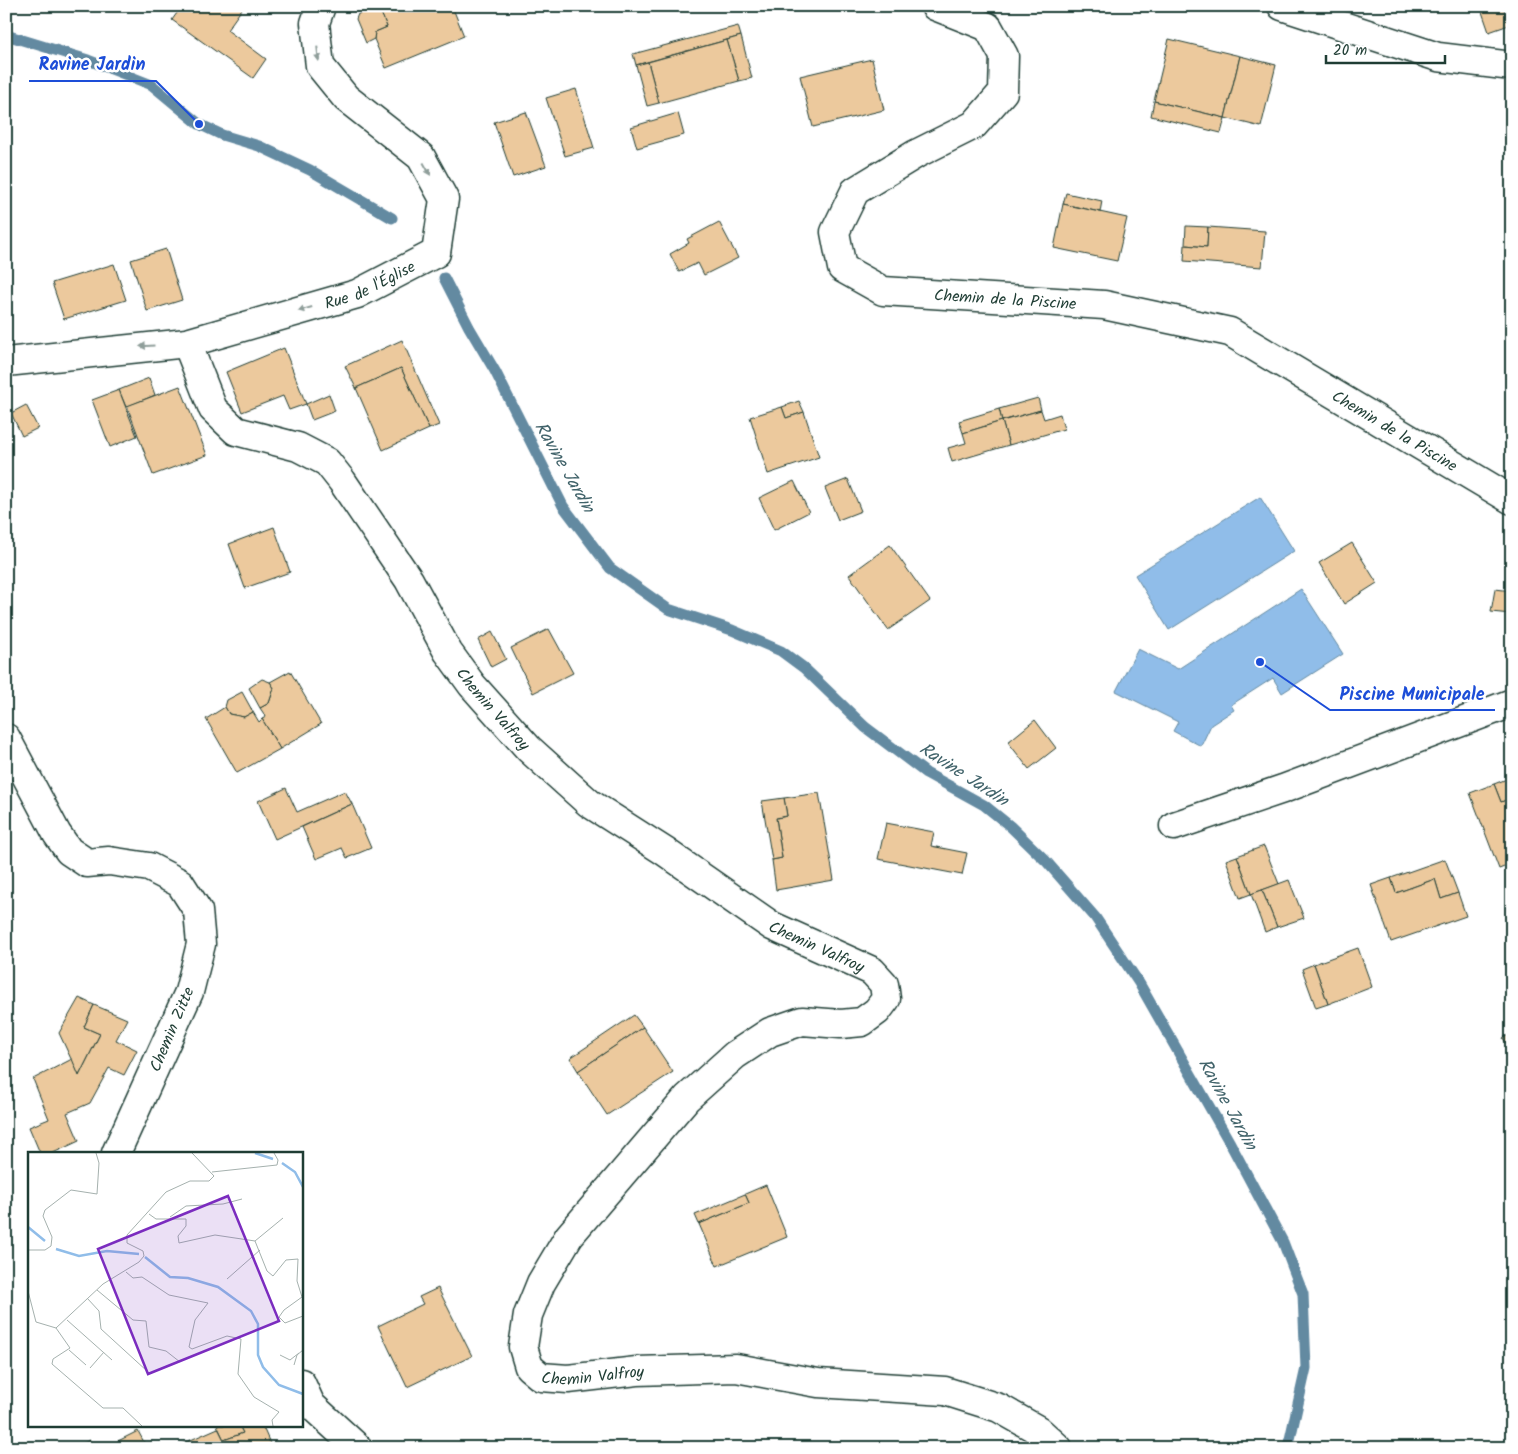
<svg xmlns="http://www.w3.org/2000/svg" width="1518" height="1454" font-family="Kalam,sans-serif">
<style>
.water{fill:#90bde9;stroke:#638aa1}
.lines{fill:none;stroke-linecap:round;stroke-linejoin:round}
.stream{stroke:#638aa1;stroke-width:11}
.building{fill:#ecc99d;stroke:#1f3d34}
.street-casing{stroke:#1f3d34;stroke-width:31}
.secondary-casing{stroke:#1f3d34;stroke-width:31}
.street{stroke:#fff;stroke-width:28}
.secondary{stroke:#fff;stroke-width:28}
.oneway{fill:#8f9e9a}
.labels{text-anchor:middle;stroke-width:5;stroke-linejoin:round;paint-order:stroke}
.street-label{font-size:16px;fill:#1f3d34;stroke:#fff}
.water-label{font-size:18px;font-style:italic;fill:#41636a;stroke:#fff}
.inset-river{fill:none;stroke:#90bde9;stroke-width:2.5}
.inset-road{fill:none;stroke:#a5b1ae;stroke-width:1}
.view{fill:#7b2cbf;fill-opacity:0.15;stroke:#7b2cbf;stroke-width:2.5}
.inset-edge{fill:none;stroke:#1f3d34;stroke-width:2.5}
.leader{fill:none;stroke:#1d4ed8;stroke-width:2}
.callout-dot{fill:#1d4ed8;stroke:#fff;stroke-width:2}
.callout-label{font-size:18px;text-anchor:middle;font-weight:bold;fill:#1d4ed8;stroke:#fff;stroke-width:5;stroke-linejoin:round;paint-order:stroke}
</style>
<rect width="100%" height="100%" fill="#fff"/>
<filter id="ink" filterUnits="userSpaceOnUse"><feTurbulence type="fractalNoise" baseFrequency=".02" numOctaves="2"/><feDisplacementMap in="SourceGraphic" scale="10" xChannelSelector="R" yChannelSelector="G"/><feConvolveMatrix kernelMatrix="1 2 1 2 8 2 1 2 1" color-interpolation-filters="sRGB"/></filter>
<g filter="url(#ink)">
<g class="water">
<path d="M 1260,497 L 1294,551 L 1169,630 L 1135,575 Z"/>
<path d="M 1301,589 L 1343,654 L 1282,693 L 1273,678 L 1231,705 L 1234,710 L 1211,725 L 1201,746 L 1173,731 L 1178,722 L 1116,691 L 1138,649 L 1178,669 Z"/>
</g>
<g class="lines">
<g class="stream">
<path d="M 6,35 L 88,60 L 152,85 L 199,124 L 222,135 L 259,146 L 310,170 L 392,218"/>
<path d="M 444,278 L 469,327 L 495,371 L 563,506 L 610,568 L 668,609 L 732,630 L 781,651 L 804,668 L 865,727 L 926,773 L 984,805 L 1010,826 L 1046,861 L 1095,917 L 1139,983 L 1230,1143 L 1283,1242 L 1303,1294 L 1306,1368 L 1288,1448"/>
</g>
</g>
<g class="building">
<path d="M 182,6 L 244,6 L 227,30 L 266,59 L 253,78 L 172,20 Z"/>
<path d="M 378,6 L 452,6 L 464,36 L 386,68 L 374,39 L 375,32 L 387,27 Z"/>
<path d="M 378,6 L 387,27 L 375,32 L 374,39 L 366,43 L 356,19 L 358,14 Z"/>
<path d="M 1480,6 L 1503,6 L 1509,25 L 1489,32 Z"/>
<path d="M 738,26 L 741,36 L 636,65 L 633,54 Z"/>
<path d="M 741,36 L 752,78 L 739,81 L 727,40 Z"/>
<path d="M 1169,39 L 1240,56 L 1225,118 L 1154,101 Z"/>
<path d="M 727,40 L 739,81 L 659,103 L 648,62 Z"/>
<path d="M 1240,56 L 1276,65 L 1261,127 L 1225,118 Z"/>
<path d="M 872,59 L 884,110 L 813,127 L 800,76 Z"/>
<path d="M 648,62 L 659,103 L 647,106 L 636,65 Z"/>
<path d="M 576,89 L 594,148 L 565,156 L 546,98 Z"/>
<path d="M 1154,101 L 1225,118 L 1221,133 L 1151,116 Z"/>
<path d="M 526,112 L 546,166 L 513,177 L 494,122 Z"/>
<path d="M 678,113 L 684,135 L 637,148 L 631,127 Z"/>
<path d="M 1066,193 L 1102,201 L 1100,212 L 1063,204 Z"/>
<path d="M 1063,204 L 1127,218 L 1117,261 L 1054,248 Z"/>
<path d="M 719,222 L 738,258 L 704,275 L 698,263 L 679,272 L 670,254 L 689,243 L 687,239 Z"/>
<path d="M 1186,226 L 1208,227 L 1207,247 L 1185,245 Z"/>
<path d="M 1208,227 L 1265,231 L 1262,267 L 1184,261 L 1185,245 L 1207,247 Z"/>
<path d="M 166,249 L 182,300 L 147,311 L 131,260 Z"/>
<path d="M 114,264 L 126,300 L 64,319 L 52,283 Z"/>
<path d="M 402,340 L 439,425 L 429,429 L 401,368 L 356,388 L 345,366 Z"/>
<path d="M 284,348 L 306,404 L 289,410 L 283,396 L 242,412 L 226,372 Z"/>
<path d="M 401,368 L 429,429 L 383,450 L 356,388 Z"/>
<path d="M 149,378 L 155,395 L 126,407 L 119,390 Z"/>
<path d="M 180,386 L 207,455 L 153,475 L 127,406 Z"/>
<path d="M 119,390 L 137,436 L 110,447 L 92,400 Z"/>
<path d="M 329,394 L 335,411 L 312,420 L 306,404 Z"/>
<path d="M 1038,398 L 1041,410 L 1002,421 L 999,409 Z"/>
<path d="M 799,401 L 804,412 L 786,418 L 782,407 Z"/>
<path d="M 26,405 L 38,428 L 22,436 L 11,413 Z"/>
<path d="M 782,407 L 786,418 L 804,412 L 819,457 L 768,474 L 750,417 Z"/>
<path d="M 999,409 L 1002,421 L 963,433 L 959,421 Z"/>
<path d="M 1041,410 L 1044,419 L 1060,414 L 1064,429 L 1009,445 L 1002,421 Z"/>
<path d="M 1002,421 L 1009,445 L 952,462 L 948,448 L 966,443 L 963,433 Z"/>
<path d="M 848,479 L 861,511 L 838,520 L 825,488 Z"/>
<path d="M 794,481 L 809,512 L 774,530 L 759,498 Z"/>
<path d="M 274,527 L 290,572 L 245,588 L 229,544 Z"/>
<path d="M 1352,543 L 1377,583 L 1344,604 L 1319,563 Z"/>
<path d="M 890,545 L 930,601 L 888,630 L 849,575 Z"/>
<path d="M 1495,589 L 1512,591 L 1511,614 L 1491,612 Z"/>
<path d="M 549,629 L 573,673 L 533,693 L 511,648 Z"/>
<path d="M 492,632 L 506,659 L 491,667 L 478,640 Z"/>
<path d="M 290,671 L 321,724 L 280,749 L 262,719 L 266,717 L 260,708 L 269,703 L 274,688 L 270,682 Z"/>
<path d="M 262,679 L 270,682 L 274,688 L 269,703 L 260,708 L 249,688 Z"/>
<path d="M 242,692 L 253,712 L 244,717 L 229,714 L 225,707 L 227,700 Z"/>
<path d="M 225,707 L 229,714 L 244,717 L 253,712 L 259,722 L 262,719 L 280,749 L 237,773 L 206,719 Z"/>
<path d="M 1035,720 L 1056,748 L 1029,769 L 1008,742 Z"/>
<path d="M 1512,777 L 1512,798 L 1501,802 L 1494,784 Z"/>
<path d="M 1494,784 L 1501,802 L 1512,798 L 1512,864 L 1499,869 L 1470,793 Z"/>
<path d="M 286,788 L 297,812 L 345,791 L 352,804 L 275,839 L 258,801 Z"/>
<path d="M 819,793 L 834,880 L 776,890 L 772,860 L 782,858 L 776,818 L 787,816 L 784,798 Z"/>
<path d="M 784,798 L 787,816 L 776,818 L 782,858 L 772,860 L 762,801 Z"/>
<path d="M 352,804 L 371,848 L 347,858 L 342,848 L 316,859 L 302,827 Z"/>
<path d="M 886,823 L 934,832 L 931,846 L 967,853 L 962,875 L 878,859 Z"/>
<path d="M 1264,846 L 1279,884 L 1251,894 L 1237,856 Z"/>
<path d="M 1237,856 L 1251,894 L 1240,898 L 1226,860 Z"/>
<path d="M 1445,859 L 1458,893 L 1441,899 L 1435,879 L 1396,893 L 1391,878 Z"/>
<path d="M 1391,878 L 1396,893 L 1435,879 L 1441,899 L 1458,893 L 1466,916 L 1391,942 L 1371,885 Z"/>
<path d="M 1289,880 L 1304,918 L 1277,927 L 1262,890 Z"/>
<path d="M 1262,890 L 1277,927 L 1265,932 L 1251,894 Z"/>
<path d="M 1358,948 L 1372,987 L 1328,1004 L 1314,964 Z"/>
<path d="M 1314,964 L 1328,1004 L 1316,1008 L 1302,969 Z"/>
<path d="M 79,998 L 94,1005 L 84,1027 L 100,1034 L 79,1076 L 59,1033 Z"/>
<path d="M 94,1005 L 127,1019 L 116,1040 L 137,1050 L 124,1075 L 109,1068 L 90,1103 L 67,1113 L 79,1141 L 53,1153 L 40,1153 L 29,1127 L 49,1119 L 33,1079 L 72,1059 L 79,1076 L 100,1034 L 84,1027 Z"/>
<path d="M 634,1015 L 643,1027 L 578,1071 L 570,1058 Z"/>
<path d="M 643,1027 L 673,1072 L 607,1115 L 578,1071 Z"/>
<path d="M 1512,1033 L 1512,1053 L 1503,1038 Z"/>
<path d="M 766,1185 L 787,1237 L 717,1266 L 699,1224 L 749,1203 L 745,1194 Z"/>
<path d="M 745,1194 L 749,1203 L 699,1224 L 695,1215 Z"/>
<path d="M 438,1288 L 472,1356 L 407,1387 L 378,1326 L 423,1304 L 419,1297 Z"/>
<path d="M 217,1425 L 239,1425 L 243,1433 L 224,1440 Z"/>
<path d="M 239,1425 L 262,1425 L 272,1448 L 177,1446 L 218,1428 L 224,1440 L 243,1433 Z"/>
<path d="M 138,1431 L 145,1444 L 137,1448 L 104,1448 Z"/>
<path d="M 90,1440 L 95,1448 L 73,1448 Z"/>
</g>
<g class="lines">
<g class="street-casing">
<g id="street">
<path id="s1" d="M 935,6 L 988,27 L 1004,56 L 1003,92 L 974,125 L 916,154 L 855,191 L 835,232 L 842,268 L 883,291 L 1104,305 L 1230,332 L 1512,500"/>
<path d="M 1282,6 L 1438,57 L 1512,66"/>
<path id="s2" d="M 187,343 L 213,409 L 236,431 L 298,447 L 327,462 L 342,481 L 409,580 L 448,652 L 472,685 L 529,749 L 589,803 L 664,851 L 772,926 L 872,971 L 884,984 L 886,999 L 877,1011 L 862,1022 L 841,1024 L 802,1021 L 770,1032 L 735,1055 L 687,1098 L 569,1236 L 541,1283 L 528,1315 L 523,1347 L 529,1367 L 541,1377 L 568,1379 L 637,1371 L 736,1368 L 818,1383 L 945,1391 L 999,1408 L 1038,1430 L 1058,1448"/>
<path d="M 6,738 L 57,834 L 69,851 L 87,863 L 109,861 L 149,867 L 180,883 L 198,911 L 201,944 L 189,992 L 116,1153"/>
<path d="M 1174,826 L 1283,789 L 1512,703"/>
<path d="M 301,1383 L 311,1405 L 358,1448"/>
</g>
</g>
<g class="secondary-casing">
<g id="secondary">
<path id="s3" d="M 6,362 L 187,343 L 357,294 L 436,253 L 444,199 L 421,157 L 346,98 L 320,66 L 315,23 L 321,6"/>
</g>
</g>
<use href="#street" class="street"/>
<use href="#secondary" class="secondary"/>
</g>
<defs><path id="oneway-solid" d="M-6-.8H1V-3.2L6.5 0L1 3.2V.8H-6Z" transform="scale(1.25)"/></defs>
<g class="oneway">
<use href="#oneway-solid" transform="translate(318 54) rotate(84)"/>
<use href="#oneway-solid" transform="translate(427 169) rotate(61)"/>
<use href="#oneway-solid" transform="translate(305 309) rotate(164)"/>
<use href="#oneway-solid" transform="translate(147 346) rotate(176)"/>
</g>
</g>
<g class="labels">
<g class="street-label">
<text dy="6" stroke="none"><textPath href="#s3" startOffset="374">Rue de l'Église</textPath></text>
<text dy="6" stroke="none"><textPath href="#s1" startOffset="558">Chemin de la Piscine</textPath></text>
<text dy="6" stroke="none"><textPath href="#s1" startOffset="978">Chemin de la Piscine</textPath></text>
<text dy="6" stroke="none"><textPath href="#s2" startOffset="498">Chemin Valfroy</textPath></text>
<text dy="6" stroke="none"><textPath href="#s2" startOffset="902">Chemin Valfroy</textPath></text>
<text transform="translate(171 1029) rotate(-67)" y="6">Chemin Zitte</text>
<text dy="6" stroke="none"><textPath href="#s2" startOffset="1621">Chemin Valfroy</textPath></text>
</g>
<g class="water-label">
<text transform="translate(565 467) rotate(60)" y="6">Ravine Jardin</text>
<text transform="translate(964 774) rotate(33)" y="6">Ravine Jardin</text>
<text transform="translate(1228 1104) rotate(61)" y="6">Ravine Jardin</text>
</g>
</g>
<g transform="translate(28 1152)">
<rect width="275" height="275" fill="#fff"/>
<path class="inset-river" d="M 227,1 L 245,7M 254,11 L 267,20 L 275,35M 0,75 L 17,89M 28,97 L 51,104 L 79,99 L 111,102M 117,105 L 142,125 L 160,126 L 190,135 L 223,159 L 230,172 L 230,203 L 235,215 L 251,233 L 275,242"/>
<path class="inset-road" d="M 184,20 L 249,13 L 250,8 L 246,1M 121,62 L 128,67 L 158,67 L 158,74 L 150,84 L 151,91 L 187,83 L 227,89 L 239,119 L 245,124 L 258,108 L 270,107 L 269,129 L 274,145 L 256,158 L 251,165 L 257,171 L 275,164M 142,65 L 158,54 L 195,52 L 214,47M 227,89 L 255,66M 0,98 L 17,98 L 23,94 L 24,85 L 15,64 L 17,58 L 43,38 L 69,42 L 71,11 L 68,1M 98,120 L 105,126 L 114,125 L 141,143 L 180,151 L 167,168 L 161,195 L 164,197 L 199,184 L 213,187 L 210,222 L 226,245 L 251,260 L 244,268 L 245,274M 199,127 L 232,98M 69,138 L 105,168 L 118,169 L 121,195 L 138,199 L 152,210M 0,139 L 8,170 L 28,176 L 75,132 L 111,110 L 116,104 L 115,99 L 99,91 L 99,83 L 138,40 L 162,29 L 181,29 L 186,24 L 164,1M 59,146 L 71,159 L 73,177 L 119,219M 39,168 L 84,208M 28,176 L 42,196 L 25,207 L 24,212 L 75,256 L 95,256 L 114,274M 41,198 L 58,213M 252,203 L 262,208 L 271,201M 266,213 L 269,203 L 275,198M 62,216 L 76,200"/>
<path class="view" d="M 200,44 L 251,169 L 120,222 L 70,97 Z"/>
<rect width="275" height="275" class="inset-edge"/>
</g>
<path class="leader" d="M199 124L156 81H29M1260 662L1330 710H1495"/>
<g class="callout-dot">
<circle cx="199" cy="124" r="5"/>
<circle cx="1260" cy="662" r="5"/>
</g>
<g class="callout-label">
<text x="92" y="70">Ravine Jardin</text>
<text x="1412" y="700">Piscine Municipale</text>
</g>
<rect width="1518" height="1454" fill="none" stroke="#fff" stroke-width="25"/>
<rect x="12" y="12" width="1493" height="1429" fill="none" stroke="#1f3d34" stroke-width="2" filter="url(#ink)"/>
<path d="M1326 55v8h119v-8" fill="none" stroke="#1f3d34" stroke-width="2.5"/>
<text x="1333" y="55" font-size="15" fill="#1f3d34" stroke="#ffffff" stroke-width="4" paint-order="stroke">20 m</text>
</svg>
